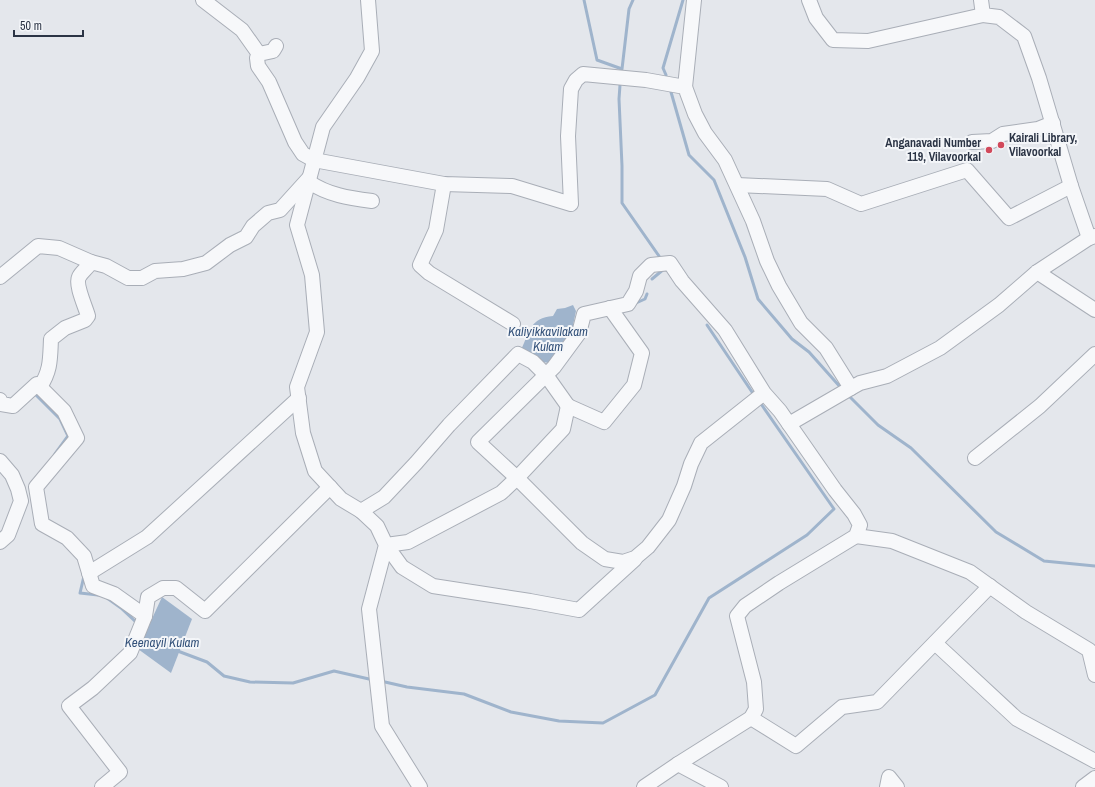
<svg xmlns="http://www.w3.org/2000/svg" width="1095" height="787" font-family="'Archivo Narrow',sans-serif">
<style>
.water{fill:#9fb4cc}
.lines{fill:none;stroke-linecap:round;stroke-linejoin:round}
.stream{stroke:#9fb4cc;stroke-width:3}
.minor-casing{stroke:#a9aeb7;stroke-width:16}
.minor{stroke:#f7f8fa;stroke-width:14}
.poi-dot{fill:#d1495b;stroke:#f4f6f9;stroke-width:1.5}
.labels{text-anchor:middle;stroke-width:4;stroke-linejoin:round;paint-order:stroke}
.poi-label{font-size:12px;font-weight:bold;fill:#2b3445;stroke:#f4f6f9;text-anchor:start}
.water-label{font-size:13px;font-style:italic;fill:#34527a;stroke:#f4f6f9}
</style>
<rect width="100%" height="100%" fill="#e4e7ec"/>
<g class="water">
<path d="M 573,305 L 576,311 L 570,340 L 549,363 L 537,361 L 521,350 C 530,331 530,318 553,316 L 557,309 L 565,308 Z"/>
<path d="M 162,597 L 192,619 L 171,673 L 138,649 Z"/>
</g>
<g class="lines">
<g class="stream">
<path d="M 584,0 L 597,60 L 622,69 L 629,9 L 633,0"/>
<path d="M 666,75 L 663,68 L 683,0"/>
<path d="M 620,85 L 619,99 L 622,166 L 622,203 L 659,256"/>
<path d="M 671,92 L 689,155 L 714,180 L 745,257 L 758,299 L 792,339 L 809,352 L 842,389"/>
<path d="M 652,279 L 664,269"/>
<path d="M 636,303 L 645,299 L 647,294"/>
<path d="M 707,325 L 754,395"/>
<path d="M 34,393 L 60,419 L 68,436 L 55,454"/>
<path d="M 847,394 L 878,425 L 911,448 L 996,532 L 1044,561 L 1095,566"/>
<path d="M 84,576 L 80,593 L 98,595"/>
<path d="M 107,598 L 121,608 L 138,624"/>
<path d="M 175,650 L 207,662 L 224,676 L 250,682 L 293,683 L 334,671 L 369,679"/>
<path d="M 385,682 L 407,687 L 464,694 L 511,712 L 559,721 L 603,723 L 655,695 L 709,598 L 807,535 L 834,509 L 759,401"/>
</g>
<g class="minor-casing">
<g id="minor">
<path d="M 203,0 L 242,30 L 259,54"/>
<path d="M 368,0 L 372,51 L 357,78 L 323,127 L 297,225 L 312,275 L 317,332 L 297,387 L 303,433 L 315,471 L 341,499 L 361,511 L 377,526 L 386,545 L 369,609 L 382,726 L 420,787"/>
<path d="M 809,0 L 816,18 L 833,40 L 868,41 L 983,15"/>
<path d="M 981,0 L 983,15 L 999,17 L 1024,36 L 1039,78 L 1071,186 L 1089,238 L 1095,236"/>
<path d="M 276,46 L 273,51 L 259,54 L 257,58 L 258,66 L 269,82 L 295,142 L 303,154 L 314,160 L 444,184 L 512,186 L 571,204 L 568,136 L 571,89 L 576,80 L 583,74 L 646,80 L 685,87 L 695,114 L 705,133 L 725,160 L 753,221 L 767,261 L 779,286 L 801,323 L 826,348 L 851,388 L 860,383 L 887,376 L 940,348 L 999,305 L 1037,272 L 1089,238"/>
<path d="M 685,87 L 694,0"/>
<path d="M 972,142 L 992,141 L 1003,134 L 1038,129 L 1053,123"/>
<path d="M 309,182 C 328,195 349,198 372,201"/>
<path d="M 444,184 L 436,230 L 420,265 L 429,273 L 513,324"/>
<path d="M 737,185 L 827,189 L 861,204 L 967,170 L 1009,218 L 1071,186"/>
<path d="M 1037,272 L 1095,310"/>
<path d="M 0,277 L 38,246 L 59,248 L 91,262"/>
<path d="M 610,308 L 642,353 L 634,385 L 604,422 L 568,406 L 563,429 L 517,478 L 501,493 L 408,542 L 386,545 L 402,567 L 433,586 L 530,601 L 579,610 L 635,559"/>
<path d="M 40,387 C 51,370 50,359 51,339 L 65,328 L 85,320 L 88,316 C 86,308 75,285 79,277 C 82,271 88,268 91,262 L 106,266 L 128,278 L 142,278 L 155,271 L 183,269 L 206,263 L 230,245 L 246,237 L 253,226 L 268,213 L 280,210 L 309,178"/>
<path d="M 0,400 L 1,404 L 13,406 L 37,384 L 64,411 L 77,438 L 36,487 L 42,524 L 67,538 L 84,556 L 93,586 L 114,594 L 145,616 L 148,597 L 163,588 L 176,588 L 205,611 L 330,487"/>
<path d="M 789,424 L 851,388"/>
<path d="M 975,458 L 1040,406 L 1095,354"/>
<path d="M 0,461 L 12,475 L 18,489 L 21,501 L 8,535 L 0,542"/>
<path d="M 361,511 L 384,497 L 416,463 L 449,425 L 518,354 L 533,362 L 546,375 L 568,406"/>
<path d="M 856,536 L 892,541 L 970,572 L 1026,612 L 1089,650 L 1095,675"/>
<path d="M 89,573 L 147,537 L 299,398"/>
<path d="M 935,643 L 1017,719 L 1095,761"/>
<path d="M 751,718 L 796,746 L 842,707 L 877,702 L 990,586"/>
<path d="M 678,764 L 721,787"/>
<path d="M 102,787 L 120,772 L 69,706 L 93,688 L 130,653 L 145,616"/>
<path d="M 644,787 L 678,764 L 751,718 L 756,709 L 754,682 L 737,616 L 745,606 L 779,583 L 856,536 L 860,525 L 854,514 L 835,490 L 780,411 L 764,393 L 725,330 L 682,281 L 670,263 L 651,265 L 640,276 L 636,291 L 628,304 L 584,314 L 579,333 L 554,367 L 478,442 L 517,478 L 582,543 L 605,559 L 623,562 L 635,558 L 648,547 L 669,520 L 684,486 L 691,464 L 701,443 L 764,393"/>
<path d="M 887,787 L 889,777 L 897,787"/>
<path d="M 1083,787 L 1095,778"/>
</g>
</g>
<use href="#minor" class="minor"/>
</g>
<g class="poi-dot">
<circle cx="1001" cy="145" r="4"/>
<circle cx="989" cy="150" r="4"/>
</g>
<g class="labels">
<g class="poi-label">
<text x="1009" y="142">Kairali Library,<tspan x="1009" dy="14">Vilavoorkal</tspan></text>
<text x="981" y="147" text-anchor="end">Anganavadi Number<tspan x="981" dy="14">119, Vilavoorkal</tspan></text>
</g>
<g class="water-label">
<text x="548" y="336">Kaliyikkavilakam<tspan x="548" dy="15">Kulam</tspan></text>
<text x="162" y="647">Keenayil Kulam</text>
</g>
</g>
<path d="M14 30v6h69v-6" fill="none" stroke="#2b3445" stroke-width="2"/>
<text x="20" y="30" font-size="12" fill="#2b3445" stroke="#f4f6f9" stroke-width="3" paint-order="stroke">50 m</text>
</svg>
